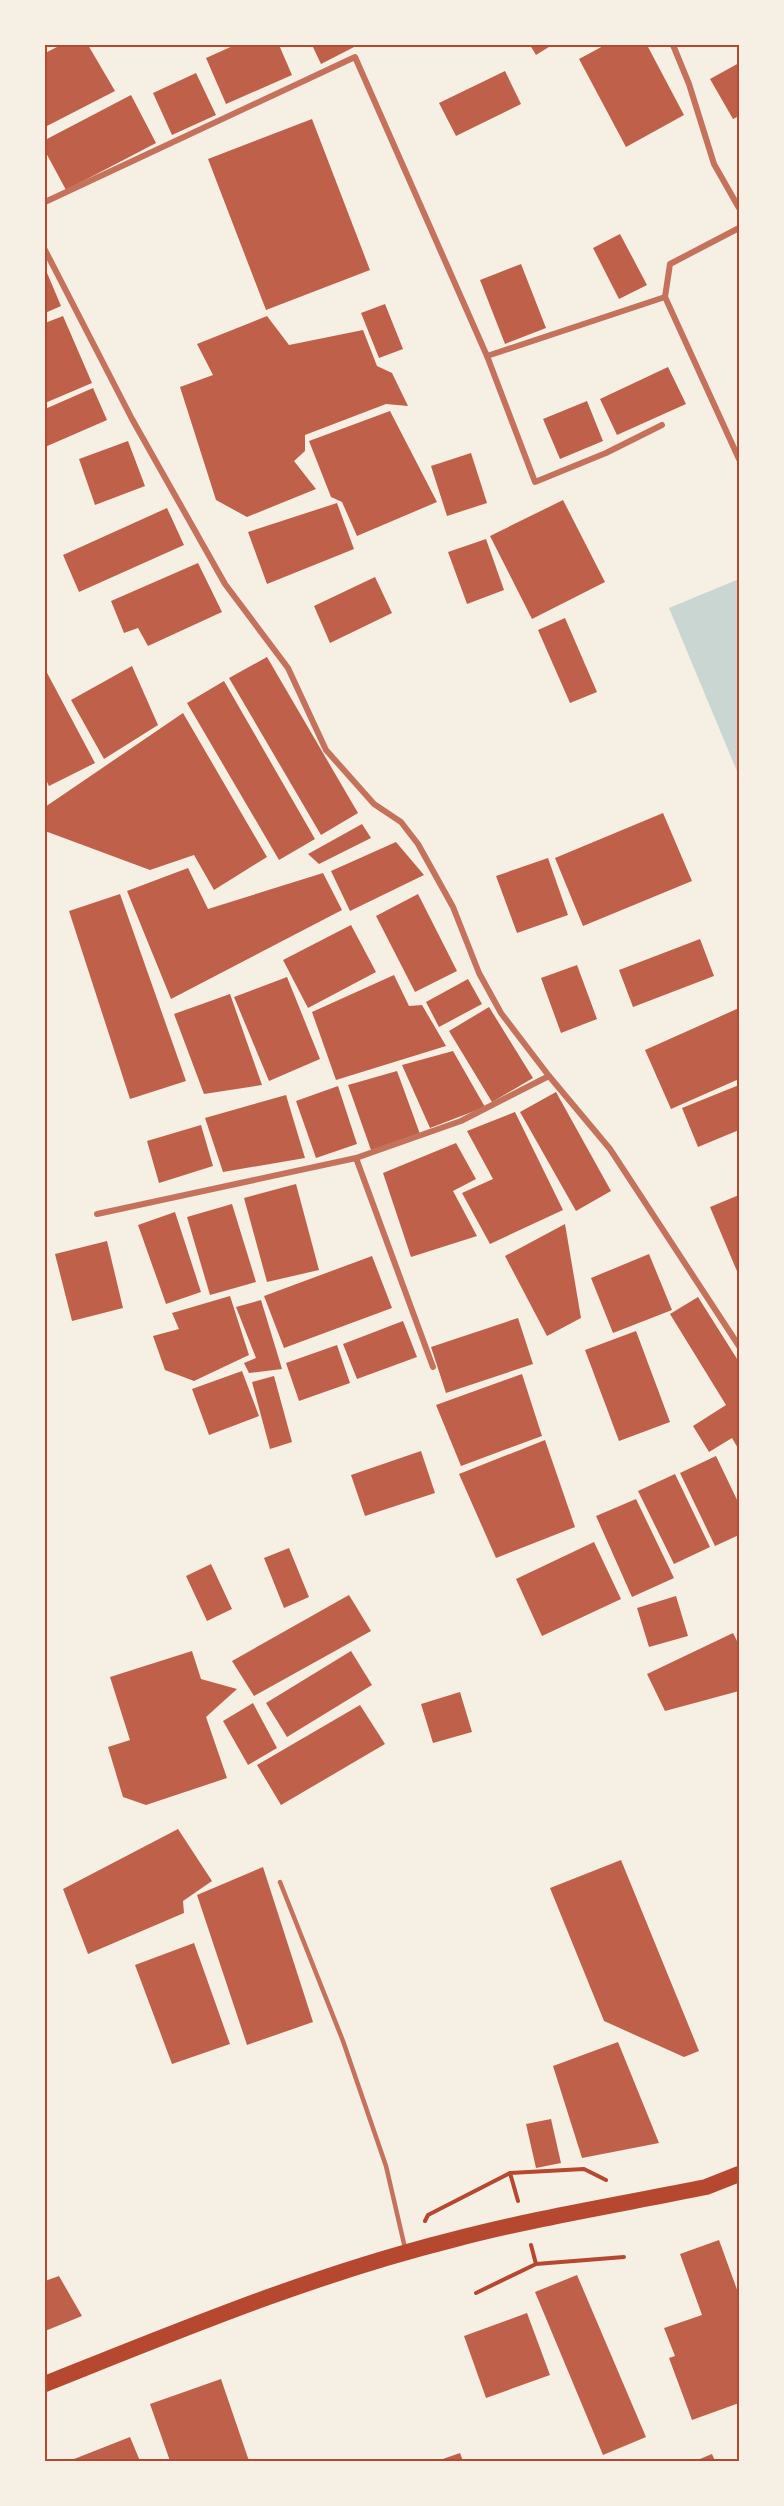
<svg xmlns="http://www.w3.org/2000/svg" width="784" height="2506" font-family="'Noto Sans',sans-serif">
<style>
.water{fill:#c9d6d2}
.building{fill:#bf614a}
.lines{fill:none;stroke-linecap:round;stroke-linejoin:round}
.path{stroke:#b5482f;stroke-width:4}
.service{stroke:#c5725c;stroke-width:4.5}
.minor{stroke:#c5725c;stroke-width:6}
.trunk{stroke:#b5482f;stroke-width:16}
.neatline{fill:none;stroke:#b5482f;stroke-width:2}
</style>
<rect width="100%" height="100%" fill="#f6efe4"/>
<path class="water" d="M 739,579 L 739,776 L 669,608 Z"/>
<g class="building">
<path d="M 61,45 L 88,45 L 115,91 L 45,127 L 45,53 Z"/>
<path d="M 235,45 L 279,45 L 292,75 L 226,104 L 206,58 Z"/>
<path d="M 312,45 L 358,45 L 321,64 Z"/>
<path d="M 530,45 L 552,45 L 536,55 Z"/>
<path d="M 605,45 L 647,45 L 684,115 L 626,147 L 579,59 Z"/>
<path d="M 739,63 L 739,116 L 733,119 L 710,79 Z"/>
<path d="M 505,71 L 521,104 L 456,136 L 439,103 Z"/>
<path d="M 196,73 L 216,115 L 172,135 L 153,93 Z"/>
<path d="M 131,95 L 156,143 L 66,190 L 45,151 L 45,140 Z"/>
<path d="M 312,119 L 370,270 L 266,310 L 208,159 Z"/>
<path d="M 620,234 L 647,285 L 619,299 L 593,248 Z"/>
<path d="M 521,264 L 546,328 L 505,344 L 480,280 Z"/>
<path d="M 45,268 L 61,306 L 45,313 Z"/>
<path d="M 385,304 L 403,349 L 379,358 L 361,313 Z"/>
<path d="M 63,316 L 92,383 L 45,403 L 45,323 Z"/>
<path d="M 267,316 L 289,345 L 363,330 L 377,366 L 392,373 L 408,406 L 386,404 L 305,435 L 305,451 L 294,461 L 316,489 L 247,517 L 216,500 L 180,387 L 213,375 L 197,344 Z"/>
<path d="M 668,367 L 686,404 L 617,435 L 600,399 Z"/>
<path d="M 93,388 L 107,420 L 45,447 L 45,409 Z"/>
<path d="M 587,401 L 603,441 L 560,459 L 543,419 Z"/>
<path d="M 390,411 L 437,502 L 357,536 L 342,502 L 331,497 L 309,441 Z"/>
<path d="M 128,441 L 145,486 L 95,505 L 79,459 Z"/>
<path d="M 471,453 L 487,503 L 447,516 L 431,466 Z"/>
<path d="M 563,500 L 605,582 L 532,619 L 490,536 Z"/>
<path d="M 337,503 L 354,549 L 267,584 L 248,532 Z"/>
<path d="M 167,508 L 184,545 L 79,592 L 63,555 Z"/>
<path d="M 486,539 L 504,590 L 467,604 L 448,552 Z"/>
<path d="M 198,563 L 222,612 L 148,646 L 138,628 L 124,633 L 111,601 Z"/>
<path d="M 375,577 L 392,613 L 330,643 L 314,606 Z"/>
<path d="M 565,618 L 597,692 L 570,703 L 538,630 Z"/>
<path d="M 267,657 L 358,813 L 321,835 L 229,678 Z"/>
<path d="M 132,666 L 158,725 L 104,759 L 71,700 Z"/>
<path d="M 45,669 L 95,763 L 49,786 L 45,778 Z"/>
<path d="M 224,681 L 315,839 L 279,860 L 187,703 Z"/>
<path d="M 183,713 L 267,857 L 214,890 L 194,855 L 150,870 L 45,831 L 45,807 Z"/>
<path d="M 663,813 L 692,881 L 583,926 L 555,858 Z"/>
<path d="M 362,824 L 371,838 L 319,864 L 308,854 Z"/>
<path d="M 396,842 L 424,875 L 350,911 L 331,871 Z"/>
<path d="M 548,858 L 568,915 L 517,933 L 496,876 Z"/>
<path d="M 188,868 L 208,909 L 323,873 L 342,910 L 171,999 L 127,891 Z"/>
<path d="M 120,894 L 186,1081 L 130,1099 L 69,911 Z"/>
<path d="M 418,894 L 457,971 L 415,992 L 376,916 Z"/>
<path d="M 351,925 L 376,972 L 308,1008 L 283,960 Z"/>
<path d="M 700,939 L 714,976 L 633,1007 L 619,970 Z"/>
<path d="M 577,965 L 597,1019 L 561,1033 L 541,978 Z"/>
<path d="M 394,975 L 409,1006 L 422,1005 L 446,1046 L 336,1080 L 312,1012 Z"/>
<path d="M 287,977 L 320,1059 L 269,1081 L 234,997 Z"/>
<path d="M 468,979 L 482,1004 L 439,1027 L 426,1002 Z"/>
<path d="M 230,994 L 262,1085 L 204,1094 L 174,1014 Z"/>
<path d="M 489,1007 L 533,1078 L 492,1102 L 449,1031 Z"/>
<path d="M 739,1008 L 739,1079 L 671,1109 L 645,1050 Z"/>
<path d="M 453,1051 L 485,1107 L 430,1128 L 402,1065 Z"/>
<path d="M 397,1071 L 420,1134 L 371,1150 L 348,1085 Z"/>
<path d="M 739,1085 L 739,1130 L 698,1147 L 682,1108 Z"/>
<path d="M 338,1086 L 357,1144 L 316,1158 L 296,1101 Z"/>
<path d="M 556,1092 L 611,1191 L 576,1211 L 520,1112 Z"/>
<path d="M 286,1095 L 305,1158 L 223,1172 L 205,1118 Z"/>
<path d="M 515,1112 L 563,1210 L 490,1244 L 462,1193 L 493,1179 L 467,1131 Z"/>
<path d="M 201,1125 L 213,1166 L 159,1183 L 147,1141 Z"/>
<path d="M 456,1143 L 476,1179 L 453,1191 L 477,1236 L 411,1257 L 383,1173 Z"/>
<path d="M 296,1184 L 319,1270 L 267,1282 L 244,1198 Z"/>
<path d="M 739,1195 L 739,1276 L 710,1207 Z"/>
<path d="M 232,1204 L 256,1282 L 210,1295 L 187,1217 Z"/>
<path d="M 175,1212 L 201,1292 L 166,1304 L 138,1225 Z"/>
<path d="M 565,1224 L 581,1318 L 547,1336 L 505,1256 Z"/>
<path d="M 107,1241 L 123,1308 L 72,1321 L 55,1254 Z"/>
<path d="M 649,1254 L 672,1310 L 613,1333 L 591,1278 Z"/>
<path d="M 372,1256 L 392,1308 L 284,1348 L 264,1296 Z"/>
<path d="M 230,1296 L 249,1355 L 194,1381 L 165,1370 L 153,1336 L 179,1329 L 172,1313 Z"/>
<path d="M 698,1297 L 739,1362 L 739,1450 L 732,1438 L 709,1452 L 693,1426 L 726,1405 L 670,1314 Z"/>
<path d="M 261,1300 L 282,1369 L 249,1373 L 244,1363 L 256,1358 L 236,1307 Z"/>
<path d="M 518,1318 L 533,1364 L 446,1393 L 431,1347 Z"/>
<path d="M 403,1321 L 417,1357 L 357,1379 L 343,1344 Z"/>
<path d="M 636,1331 L 670,1422 L 619,1441 L 585,1350 Z"/>
<path d="M 337,1345 L 350,1383 L 299,1401 L 286,1363 Z"/>
<path d="M 242,1371 L 259,1416 L 209,1435 L 192,1389 Z"/>
<path d="M 522,1374 L 542,1436 L 461,1466 L 436,1405 Z"/>
<path d="M 274,1376 L 292,1442 L 270,1449 L 252,1382 Z"/>
<path d="M 545,1440 L 575,1527 L 496,1558 L 459,1474 Z"/>
<path d="M 421,1451 L 435,1493 L 365,1516 L 351,1475 Z"/>
<path d="M 716,1456 L 739,1504 L 739,1535 L 715,1546 L 680,1473 Z"/>
<path d="M 675,1474 L 710,1547 L 674,1564 L 638,1491 Z"/>
<path d="M 636,1499 L 674,1578 L 632,1597 L 596,1516 Z"/>
<path d="M 594,1542 L 621,1599 L 542,1636 L 516,1579 Z"/>
<path d="M 289,1548 L 309,1597 L 284,1608 L 264,1558 Z"/>
<path d="M 211,1564 L 232,1609 L 207,1621 L 186,1576 Z"/>
<path d="M 349,1595 L 371,1631 L 254,1696 L 232,1661 Z"/>
<path d="M 676,1596 L 688,1636 L 649,1647 L 637,1608 Z"/>
<path d="M 733,1633 L 739,1645 L 739,1691 L 665,1711 L 647,1674 Z"/>
<path d="M 192,1651 L 201,1679 L 237,1689 L 206,1717 L 227,1778 L 146,1805 L 123,1797 L 108,1747 L 130,1740 L 110,1677 Z"/>
<path d="M 351,1651 L 372,1685 L 287,1737 L 266,1703 Z"/>
<path d="M 460,1692 L 472,1732 L 433,1743 L 421,1704 Z"/>
<path d="M 253,1703 L 277,1748 L 248,1765 L 223,1721 Z"/>
<path d="M 360,1705 L 385,1744 L 281,1805 L 257,1765 Z"/>
<path d="M 178,1829 L 212,1881 L 183,1901 L 184,1913 L 88,1954 L 63,1889 Z"/>
<path d="M 621,1860 L 699,2051 L 684,2057 L 604,2021 L 550,1888 Z"/>
<path d="M 263,1867 L 313,2022 L 247,2045 L 197,1895 Z"/>
<path d="M 194,1943 L 230,2044 L 172,2064 L 135,1965 Z"/>
<path d="M 618,2042 L 659,2143 L 582,2158 L 553,2066 Z"/>
<path d="M 551,2119 L 561,2163 L 536,2168 L 526,2124 Z"/>
<path d="M 719,2240 L 739,2295 L 739,2403 L 692,2420 L 669,2358 L 675,2356 L 664,2328 L 702,2315 L 680,2254 Z"/>
<path d="M 577,2275 L 646,2437 L 603,2455 L 535,2292 Z"/>
<path d="M 59,2276 L 82,2316 L 45,2331 L 45,2281 Z"/>
<path d="M 527,2313 L 550,2375 L 486,2398 L 464,2336 Z"/>
<path d="M 221,2379 L 249,2461 L 170,2461 L 150,2404 Z"/>
<path d="M 130,2437 L 140,2461 L 69,2461 Z"/>
<path d="M 460,2453 L 463,2461 L 437,2461 Z"/>
<path d="M 712,2454 L 715,2461 L 695,2461 Z"/>
</g>
<g class="lines">
<g class="path">
<path d="M 518,2201 L 510,2173 L 584,2169 L 606,2180"/>
<path d="M 425,2221 L 428,2215 L 510,2173"/>
<path d="M 536,2264 L 624,2257"/>
<path d="M 476,2293 L 536,2264 L 531,2245"/>
</g>
<path class="service" d="M 280,1882 L 343,2041 L 386,2166 L 405,2248"/>
<g class="minor">
<path d="M 673,45 L 689,84 L 714,164 L 739,208"/>
<path d="M 45,202 L 355,57 L 487,356 L 535,482 L 606,453 L 662,425"/>
<path d="M 739,228 L 670,264 L 665,297 L 739,459"/>
<path d="M 45,250 L 132,419 L 225,584 L 288,668 L 326,750 L 374,804 L 401,822 L 418,844 L 453,907 L 479,973 L 501,1013 L 549,1076 L 610,1149 L 739,1346"/>
<path d="M 487,356 L 665,297"/>
<path d="M 356,1158 L 433,1367"/>
<path d="M 97,1214 L 356,1158 L 461,1121 L 549,1076"/>
</g>
<path class="trunk" d="M 45,2384 C 178,2331 312,2275 452,2240 C 535,2218 622,2204 706,2187 L 739,2174"/>
</g>
<rect width="784" height="2506" fill="none" stroke="#f6efe4" stroke-width="93"/>
<rect x="46" y="46" width="692" height="2414" class="neatline"/>
</svg>
